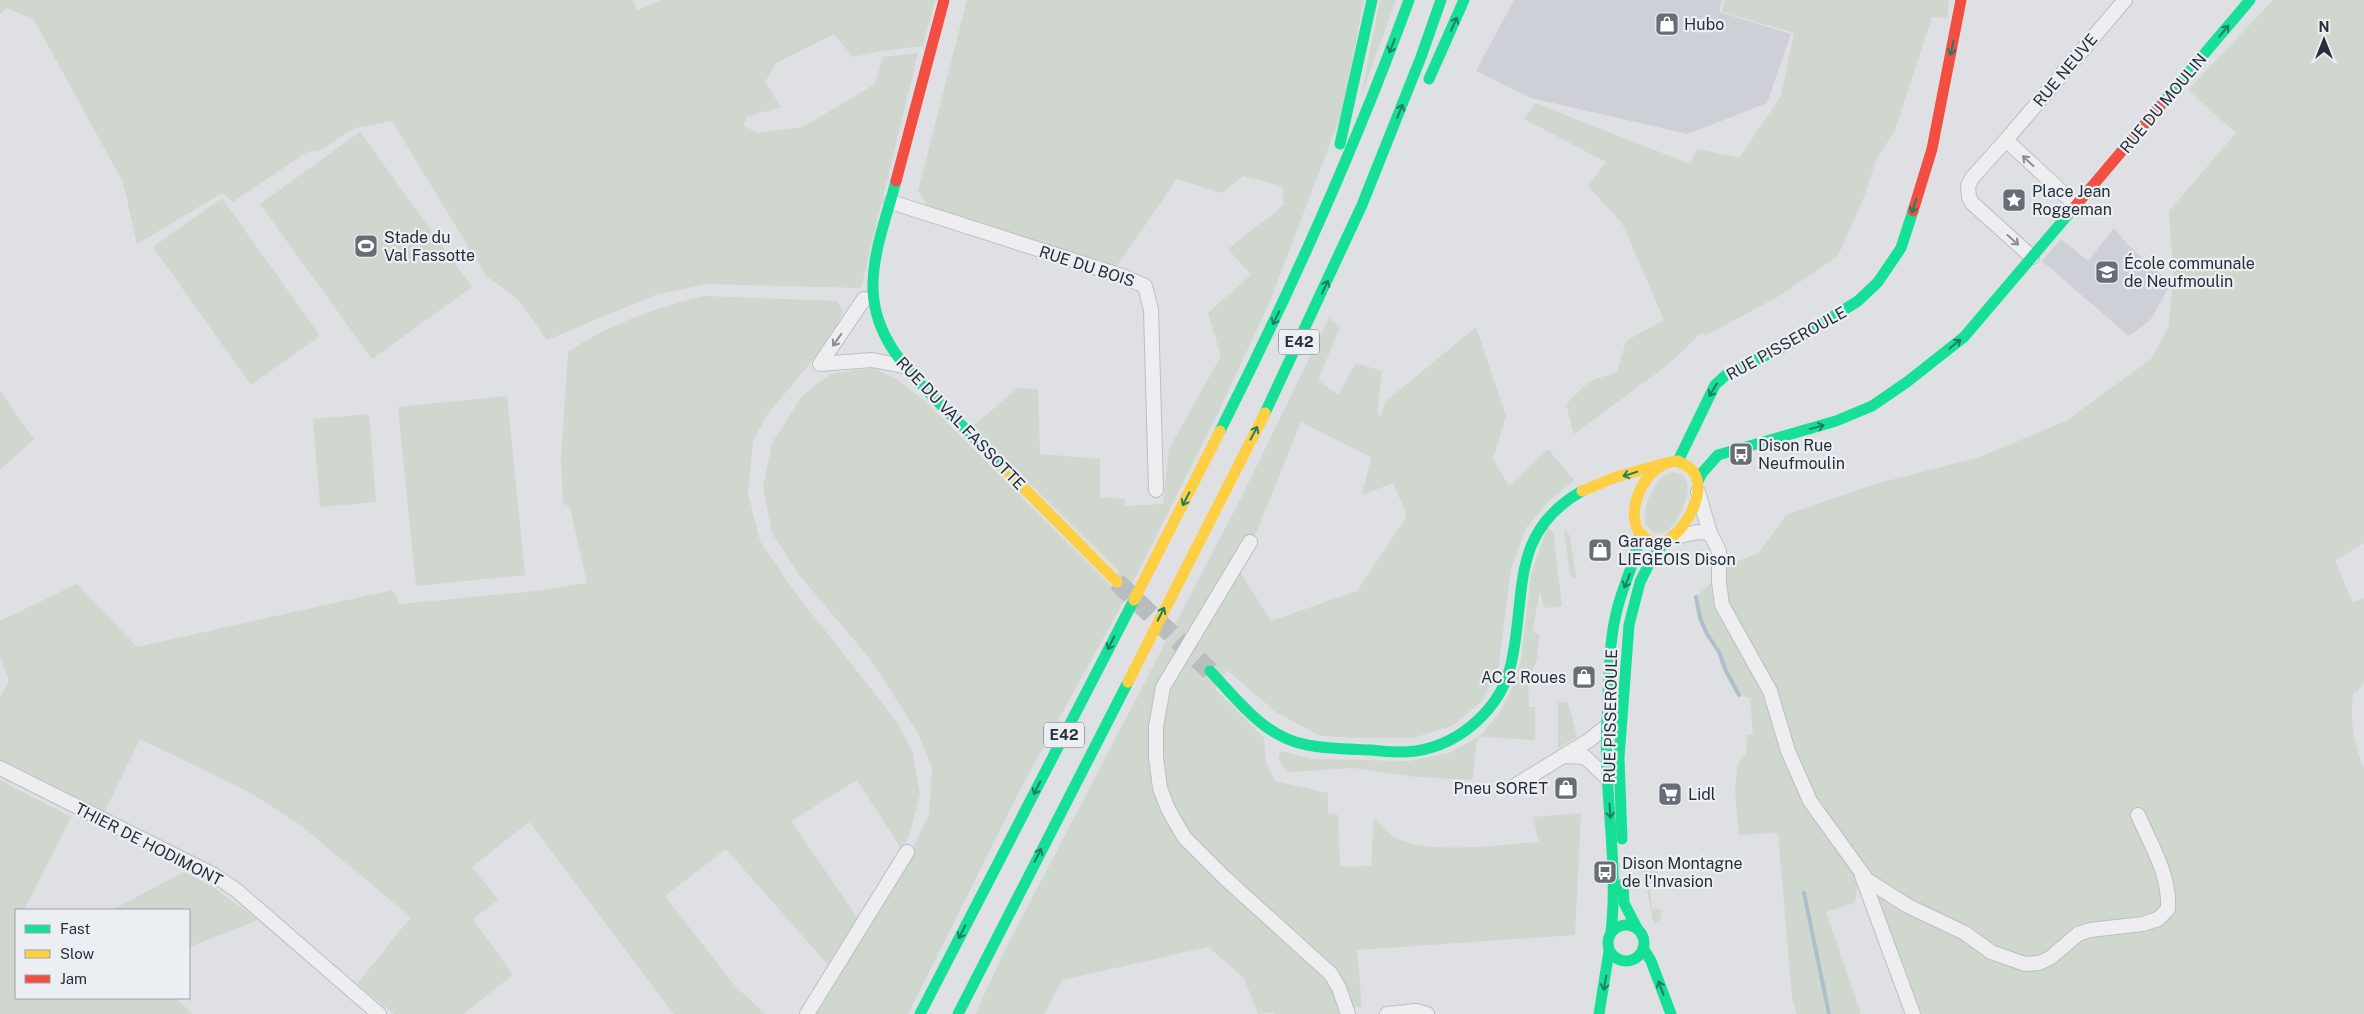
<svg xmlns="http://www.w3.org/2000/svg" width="2364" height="1014" font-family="'Public Sans',sans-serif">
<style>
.built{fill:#cdd0d6}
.green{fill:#cfd7cf;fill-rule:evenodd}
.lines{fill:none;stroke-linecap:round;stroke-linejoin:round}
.stream{stroke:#aebecd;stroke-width:4}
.secondary-tunnel{stroke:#b9bdc1;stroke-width:19;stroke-dasharray:19 9;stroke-linecap:butt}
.street-casing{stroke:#bcbec1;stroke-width:16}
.street{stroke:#eeeef0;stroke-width:14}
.fast{stroke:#16e098;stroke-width:11}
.slow{stroke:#ffcf43;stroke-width:11}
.jam{stroke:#f24e42;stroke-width:11}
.oneway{stroke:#1f7f65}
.oneway2{stroke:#8a8e96}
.labels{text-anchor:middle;stroke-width:4.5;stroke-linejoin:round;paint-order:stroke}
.shield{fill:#ebeff3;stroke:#626972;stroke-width:1}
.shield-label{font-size:15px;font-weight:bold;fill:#272f3b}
.poi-label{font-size:16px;fill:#272f3b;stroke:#ebeff3;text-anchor:start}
.street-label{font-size:16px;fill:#272f3b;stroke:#ebeff3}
</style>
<rect width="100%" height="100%" fill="#dee0e3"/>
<g class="built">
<path d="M 1514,0 L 1722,0 L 1719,12 L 1791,34 L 1767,103 L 1688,134 L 1531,98 L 1476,71 Z"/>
<path d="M 2114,228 L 2128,245 L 2171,283 L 2151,319 L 2129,336 L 2042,261 L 2061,239 L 2088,261 Z"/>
</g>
<g class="green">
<path d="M 0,0 L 633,0 L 637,10 L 661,0 L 935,0 L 923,46 L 880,51 L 853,57 L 834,34 L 776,63 L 765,82 L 781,107 L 746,117 L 744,126 L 759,133 L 803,127 L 875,84 L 883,57 L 918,53 L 861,288 L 705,284 L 655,295 L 547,340 L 518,299 L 486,276 L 392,121 L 355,128 L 320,150 L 307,152 L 233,202 L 222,193 L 137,244 L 123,182 L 34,20 L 7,8 L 0,14 Z"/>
<path d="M 967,0 L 1364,0 L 1342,112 L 1270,301 L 1218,413 L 1120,608 L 1023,784 L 908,1014 L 814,1014 L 910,854 L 929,815 L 932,768 L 919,735 L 871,660 L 800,576 L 772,533 L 763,486 L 772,443 L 802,396 L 831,374 L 873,368 L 898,380 L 925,401 L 1111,586 L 1119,571 L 972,427 L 1018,388 L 1038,389 L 1040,454 L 1100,459 L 1100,497 L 1125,499 L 1125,506 L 1163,504 L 1169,449 L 1221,356 L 1208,313 L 1251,275 L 1228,249 L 1284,205 L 1282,186 L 1243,176 L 1222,193 L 1177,179 L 1116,267 L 929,208 L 918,191 Z"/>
<path d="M 1380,0 L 1396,0 L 1361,96 Z"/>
<path d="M 1725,0 L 1949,0 L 1947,18 L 1932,17 L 1895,130 L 1876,160 L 1864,197 L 1838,256 L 1779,296 L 1707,335 L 1701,333 L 1669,364 L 1574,434 L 1566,404 L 1590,381 L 1617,372 L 1626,341 L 1664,320 L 1622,223 L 1588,186 L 1606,162 L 1524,119 L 1535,103 L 1690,164 L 1697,149 L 1739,158 L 1781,96 L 1794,33 L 1722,12 Z"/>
<path d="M 2273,0 L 2364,0 L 2364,543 L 2335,561 L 2353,603 L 2364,598 L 2364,683 L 2357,692 L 2354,692 C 2348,714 2355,747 2364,768 L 2364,1014 L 1913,1014 L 1859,869 L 1855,903 L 1826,912 L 1861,1014 L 1797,1014 L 1792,997 L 1778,833 L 1739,835 L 1735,791 L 1738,763 L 1746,754 L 1747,735 L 1753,735 L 1750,698 L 1739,695 L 1726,671 L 1719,652 L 1707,634 L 1700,618 L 1696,597 L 1730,564 L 1759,553 L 1786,515 L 1875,484 L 1977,458 L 2066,421 L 2151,359 L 2169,326 L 2173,272 L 2169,211 L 2236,133 L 2188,90 Z"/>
<path d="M 360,132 L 472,287 L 372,359 L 260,204 Z"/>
<path d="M 222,198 L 320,336 L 251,385 L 153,247 Z"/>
<path d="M 703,296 L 837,301 L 843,312 L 832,337 L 767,415 L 753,441 L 748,493 L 760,541 L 794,591 L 897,722 L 913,753 L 920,794 L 910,833 L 902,850 L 857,780 L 791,821 L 859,920 L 829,966 L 726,849 L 665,896 L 735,986 L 765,1014 L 674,1014 L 529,822 L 472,867 L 498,900 L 473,919 L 513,975 L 463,1014 L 394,1014 L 357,984 L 411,917 L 299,824 L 249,792 L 140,739 L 104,813 L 0,759 L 0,698 L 9,681 L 0,655 L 0,621 L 77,584 L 137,647 L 392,590 L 400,604 L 537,591 L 587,583 L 570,507 L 563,503 L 561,459 L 568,352 C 609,324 656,308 703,296 Z"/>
<path d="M 1329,318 L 1340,327 L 1318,380 L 1338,395 L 1356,363 L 1382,371 L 1377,414 L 1381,417 L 1385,402 L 1476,327 L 1506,416 L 1493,459 L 1509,486 L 1548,449 L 1574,480 L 1549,501 L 1526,528 L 1511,569 L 1498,671 L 1482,701 L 1452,726 L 1413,738 L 1356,738 L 1321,736 L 1277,713 L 1227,670 L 1215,689 L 1264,738 L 1266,763 L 1275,781 L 1328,793 L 1328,813 L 1338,815 L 1340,867 L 1371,866 L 1374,817 C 1381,824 1391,837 1400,840 C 1436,854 1499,845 1539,842 L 1533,817 L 1581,813 L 1575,935 L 1357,950 L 1362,1007 L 1354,1007 L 1337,974 L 1221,869 L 1184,830 L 1170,803 L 1151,741 L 1182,844 L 1315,965 L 1335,989 L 1343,1014 L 1276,1014 L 1273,1012 L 1258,1014 L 1244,978 L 1208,947 L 1062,980 L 1044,1014 L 975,1014 L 1006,948 L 1241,498 ZM 1301,422 L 1371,457 L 1362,495 L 1393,483 L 1407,516 L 1357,591 L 1271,621 L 1240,572 Z"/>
<path d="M 0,391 L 34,439 L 0,470 Z"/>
<path d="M 507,396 L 525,575 L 416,586 L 398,407 Z"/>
<path d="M 369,414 L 376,502 L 320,507 L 313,419 Z"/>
<path d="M 1672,472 C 1703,473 1681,522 1666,531 C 1663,533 1657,533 1654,533 L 1645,524 C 1643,506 1653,479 1672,472 Z"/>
<path d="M 1547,528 L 1553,531 L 1562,606 L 1544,608 L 1540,591 L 1532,632 L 1539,634 L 1537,660 L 1528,679 L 1529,707 L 1535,707 L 1535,740 L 1479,737 L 1476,745 L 1473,780 L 1416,777 L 1353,768 L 1288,772 L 1283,767 L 1278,757 L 1281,751 L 1312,759 L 1409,761 L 1449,753 L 1479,737 L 1498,715 L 1510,693 L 1521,661 L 1531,575 Z"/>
<path d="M 1564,530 L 1569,534 L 1577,579 L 1570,576 Z"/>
<path d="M 1558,702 L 1568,702 L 1577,737 L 1558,748 Z"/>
<path d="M 0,780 L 71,817 L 24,910 L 16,910 L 16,998 L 175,998 L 193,1014 L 0,1014 Z"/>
<path d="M 1658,870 L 1658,880 L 1650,882 L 1652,909 L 1661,909 L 1661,919 L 1654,924 L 1643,871 Z"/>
<path d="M 184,872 L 213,887 L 258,920 L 189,947 L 189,910 L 112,910 Z"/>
</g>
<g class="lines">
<g class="stream">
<path d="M 1696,597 L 1700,618 L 1707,634 L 1719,652 L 1726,671 L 1739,695"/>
<path d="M 1804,893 L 1829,1014"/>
</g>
<path class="secondary-tunnel" d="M 1117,582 L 1210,671"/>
<g class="street-casing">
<g id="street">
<path d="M 2006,140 L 2125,0"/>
<path d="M 891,202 L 1122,276 L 1145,286 L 1151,310 L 1156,490"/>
<path d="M 2032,257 L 1972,203 L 1969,197 L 1968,186 L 1972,178 L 2006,140 L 2077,206"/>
<path d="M 864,299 L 820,364 L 872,360 L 903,366"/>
<path d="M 1698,492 L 1710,533 L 1719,551 L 1719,582 L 1722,605 L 1770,691 L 1788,751 L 1810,801 L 1867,880 L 1908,906 L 1965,933 L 1991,952 L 2025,964 L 2039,963 L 2050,958 L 2078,934 L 2090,930 L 2143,924 L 2158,919 L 2168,909 C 2170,875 2151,845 2138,815"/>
<path d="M 1675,537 L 1698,532 L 1710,533"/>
<path d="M 1250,542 L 1163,687 L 1156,727 L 1156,757 L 1160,788 L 1168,809 L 1184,837 L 1226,879 L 1331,974 L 1339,988 L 1348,1014"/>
<path d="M 1564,756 L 1585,757 L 1607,778"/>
<path d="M 0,768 L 214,875 L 236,890 L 379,1014"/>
<path d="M 1511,788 L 1588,741 L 1607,726"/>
<path d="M 1862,876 L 1913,1014"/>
<path d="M 807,1014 L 907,852"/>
<path d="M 1387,1014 L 1416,1011 L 1427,1014"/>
</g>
</g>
<use href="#street" class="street"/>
<g class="fast">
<path d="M 1429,79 L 1464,0"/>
<path d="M 2160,106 L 2250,0"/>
<path d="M 1340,144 L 1372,0"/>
<path d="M 896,181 C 887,216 872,253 873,290 C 875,341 911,374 944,408 C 964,427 984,447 1003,467"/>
<path d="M 1265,413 L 1362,205 L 1421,57 L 1441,0"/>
<path d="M 1220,431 C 1291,290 1355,148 1409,0"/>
<path d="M 1678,461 L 1715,385 L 1727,374 L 1789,344 L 1858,301 L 1878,282 L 1901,248 L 1913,211"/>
<path d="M 1698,481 L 1702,473 L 1718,455 L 1836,421 L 1872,406 L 1907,382 L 1964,337 L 2072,210"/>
<path d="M 1210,671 C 1239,701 1264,737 1307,745 C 1328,749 1350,749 1371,750 C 1386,752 1401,753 1416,751 C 1461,744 1501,708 1511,664 C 1527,595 1508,533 1582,491"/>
<path d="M 1622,839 L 1619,757 L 1629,625 L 1640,582 L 1650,562 L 1663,544"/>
<path d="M 1623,884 L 1624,903 L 1637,928"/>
<circle cx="1626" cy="943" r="18"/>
<path d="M 1611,932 C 1619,861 1603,791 1607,720 C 1609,685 1608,648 1616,614 C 1622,586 1636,562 1640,534"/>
<path d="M 1643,948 L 1651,961 L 1671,1014"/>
<path d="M 920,1014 L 1134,600"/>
<path d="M 958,1014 L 1128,682"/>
<path d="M 1599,1014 L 1609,951"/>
</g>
<g class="slow">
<path d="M 1678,461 C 1682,464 1688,466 1691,469 C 1710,488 1686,529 1668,540 C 1663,542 1658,542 1653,543 C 1646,538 1639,535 1636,526 C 1628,500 1650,461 1678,461 Z"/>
<path d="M 1003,467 L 1117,582"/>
<path d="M 1582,491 L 1616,477 L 1662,464"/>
<path d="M 1134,600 L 1220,431"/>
<path d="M 1128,682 L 1265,413"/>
</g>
<g class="jam">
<path d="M 896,181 L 944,0"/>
<path d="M 2072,210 L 2160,106"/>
<path d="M 1913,211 L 1932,149 L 1961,0"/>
</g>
</g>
<defs><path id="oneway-shaft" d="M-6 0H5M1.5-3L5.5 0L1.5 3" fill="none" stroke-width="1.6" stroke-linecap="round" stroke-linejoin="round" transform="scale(1.25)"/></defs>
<g class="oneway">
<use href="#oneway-shaft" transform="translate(1454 24) rotate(-66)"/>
<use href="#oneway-shaft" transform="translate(2224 31) rotate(-50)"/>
<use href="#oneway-shaft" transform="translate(1392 46) rotate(111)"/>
<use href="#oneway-shaft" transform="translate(1952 48) rotate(101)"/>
<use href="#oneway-shaft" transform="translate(1400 111) rotate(-68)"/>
<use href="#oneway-shaft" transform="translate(1914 206) rotate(108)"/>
<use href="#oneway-shaft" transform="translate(1325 287) rotate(-65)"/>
<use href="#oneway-shaft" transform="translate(1276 318) rotate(116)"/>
<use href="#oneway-shaft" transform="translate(1955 344) rotate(-39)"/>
<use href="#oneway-shaft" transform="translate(1713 390) rotate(121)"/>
<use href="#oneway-shaft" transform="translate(1817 427) rotate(-15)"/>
<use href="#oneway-shaft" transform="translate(1254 433) rotate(-62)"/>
<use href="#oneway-shaft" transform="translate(1630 474) rotate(162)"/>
<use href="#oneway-shaft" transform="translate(1186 499) rotate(117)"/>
<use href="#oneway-shaft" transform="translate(1627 581) rotate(112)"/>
<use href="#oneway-shaft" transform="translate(1161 614) rotate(-63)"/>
<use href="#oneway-shaft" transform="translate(1111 643) rotate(117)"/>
<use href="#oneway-shaft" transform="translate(1037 788) rotate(117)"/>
<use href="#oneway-shaft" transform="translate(1610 811) rotate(86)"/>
<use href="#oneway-shaft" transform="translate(1038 855) rotate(-63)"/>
<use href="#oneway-shaft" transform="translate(962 932) rotate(117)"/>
<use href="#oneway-shaft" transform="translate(1605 983) rotate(100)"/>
<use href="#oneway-shaft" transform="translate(1661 988) rotate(-111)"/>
</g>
<g class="oneway2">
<use href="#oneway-shaft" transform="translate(2028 161) rotate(-137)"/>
<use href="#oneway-shaft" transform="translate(2013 240) rotate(42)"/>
<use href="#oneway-shaft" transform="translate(837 340) rotate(125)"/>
</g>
<defs>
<g id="shop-square" transform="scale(1.25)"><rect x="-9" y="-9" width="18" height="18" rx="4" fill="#676d76" stroke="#ebeff3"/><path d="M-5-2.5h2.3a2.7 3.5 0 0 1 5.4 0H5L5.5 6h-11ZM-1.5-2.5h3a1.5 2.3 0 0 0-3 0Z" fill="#fff"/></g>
<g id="sight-square" transform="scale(1.25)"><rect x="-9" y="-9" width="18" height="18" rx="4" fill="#676d76" stroke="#ebeff3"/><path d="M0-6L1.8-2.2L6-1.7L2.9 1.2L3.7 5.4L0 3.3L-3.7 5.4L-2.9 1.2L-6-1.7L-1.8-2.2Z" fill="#fff"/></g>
<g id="stadium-square" transform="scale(1.25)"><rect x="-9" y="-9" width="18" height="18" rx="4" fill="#676d76" stroke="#ebeff3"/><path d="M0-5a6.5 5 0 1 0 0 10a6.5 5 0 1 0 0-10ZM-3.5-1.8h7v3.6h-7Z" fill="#fff"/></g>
<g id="school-square" transform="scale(1.25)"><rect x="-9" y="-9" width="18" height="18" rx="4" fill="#676d76" stroke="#ebeff3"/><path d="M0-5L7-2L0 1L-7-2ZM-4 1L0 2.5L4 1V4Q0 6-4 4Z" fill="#fff"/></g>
<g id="bus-square" transform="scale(1.25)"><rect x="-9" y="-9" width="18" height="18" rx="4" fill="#676d76" stroke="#ebeff3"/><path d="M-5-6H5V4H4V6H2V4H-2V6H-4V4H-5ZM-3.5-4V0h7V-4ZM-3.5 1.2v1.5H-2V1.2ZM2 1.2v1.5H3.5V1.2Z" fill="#fff"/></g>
<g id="supermarket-square" transform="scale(1.25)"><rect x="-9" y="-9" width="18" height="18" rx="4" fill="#676d76" stroke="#ebeff3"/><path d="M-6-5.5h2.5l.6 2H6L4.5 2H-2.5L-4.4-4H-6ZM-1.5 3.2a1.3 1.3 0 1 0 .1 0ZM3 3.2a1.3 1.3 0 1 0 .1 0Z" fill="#fff"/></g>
</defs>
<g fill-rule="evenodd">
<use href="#shop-square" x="1667" y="24"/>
<use href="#sight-square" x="2014" y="200"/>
<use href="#stadium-square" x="366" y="246"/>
<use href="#school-square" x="2107" y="272"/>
<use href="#bus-square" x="1741" y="454"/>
<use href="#shop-square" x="1600" y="550"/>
<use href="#shop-square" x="1584" y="677"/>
<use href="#shop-square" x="1566" y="788"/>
<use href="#supermarket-square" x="1670" y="794"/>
<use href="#bus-square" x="1605" y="872"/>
</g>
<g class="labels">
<g class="shield">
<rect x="1279" y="329.5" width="40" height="25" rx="4"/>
<rect x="1044" y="722.5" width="40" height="25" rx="4"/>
</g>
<g class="shield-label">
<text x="1299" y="347">E42</text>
<text x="1064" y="740">E42</text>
</g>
<g class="poi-label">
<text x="1684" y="30">Hubo</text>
<text x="2032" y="197">Place Jean<tspan x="2032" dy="18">Roggeman</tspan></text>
<text x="384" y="243">Stade du<tspan x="384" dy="18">Val Fassotte</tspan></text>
<text x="2124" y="269">École communale<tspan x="2124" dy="18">de Neufmoulin</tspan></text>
<text x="1758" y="451">Dison Rue<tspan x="1758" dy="18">Neufmoulin</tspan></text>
<text x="1618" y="547">Garage -<tspan x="1618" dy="18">LIEGEOIS Dison</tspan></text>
<text x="1566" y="683" text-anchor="end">AC 2 Roues</text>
<text x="1548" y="794" text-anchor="end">Pneu SORET</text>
<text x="1688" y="800">Lidl</text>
<text x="1622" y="869">Dison Montagne<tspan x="1622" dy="18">de l'Invasion</tspan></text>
</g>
<g class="street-label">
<text transform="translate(2065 70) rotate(-50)" y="6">RUE NEUVE</text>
<text transform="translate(2163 103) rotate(-50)" y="6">RUE DU MOULIN</text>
<text transform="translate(1087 266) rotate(18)" y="6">RUE DU BOIS</text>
<text transform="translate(1786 343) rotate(-29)" y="6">RUE PISSEROULE</text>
<text transform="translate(961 423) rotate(46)" y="6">RUE DU VAL FASSOTTE</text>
<text transform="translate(1610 716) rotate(-89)" y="6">RUE PISSEROULE</text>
<text transform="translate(149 844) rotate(27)" y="6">THIER DE HODIMONT</text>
</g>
</g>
<rect x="15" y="909" width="175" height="90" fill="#ebeff3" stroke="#9da2a9"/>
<rect x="25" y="925" width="25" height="8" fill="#16e098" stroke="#9da2a9"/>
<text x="60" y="934" font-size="15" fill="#272f3b">Fast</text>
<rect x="25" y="950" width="25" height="8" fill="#ffcf43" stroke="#9da2a9"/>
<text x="60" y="959" font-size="15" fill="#272f3b">Slow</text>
<rect x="25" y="975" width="25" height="8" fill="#f24e42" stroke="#9da2a9"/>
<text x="60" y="984" font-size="15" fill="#272f3b">Jam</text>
<g transform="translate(2324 40)" stroke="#ebeff3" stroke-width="4" paint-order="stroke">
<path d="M0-4L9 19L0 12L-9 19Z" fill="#272f3b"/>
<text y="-8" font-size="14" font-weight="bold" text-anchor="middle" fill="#272f3b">N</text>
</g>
</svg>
